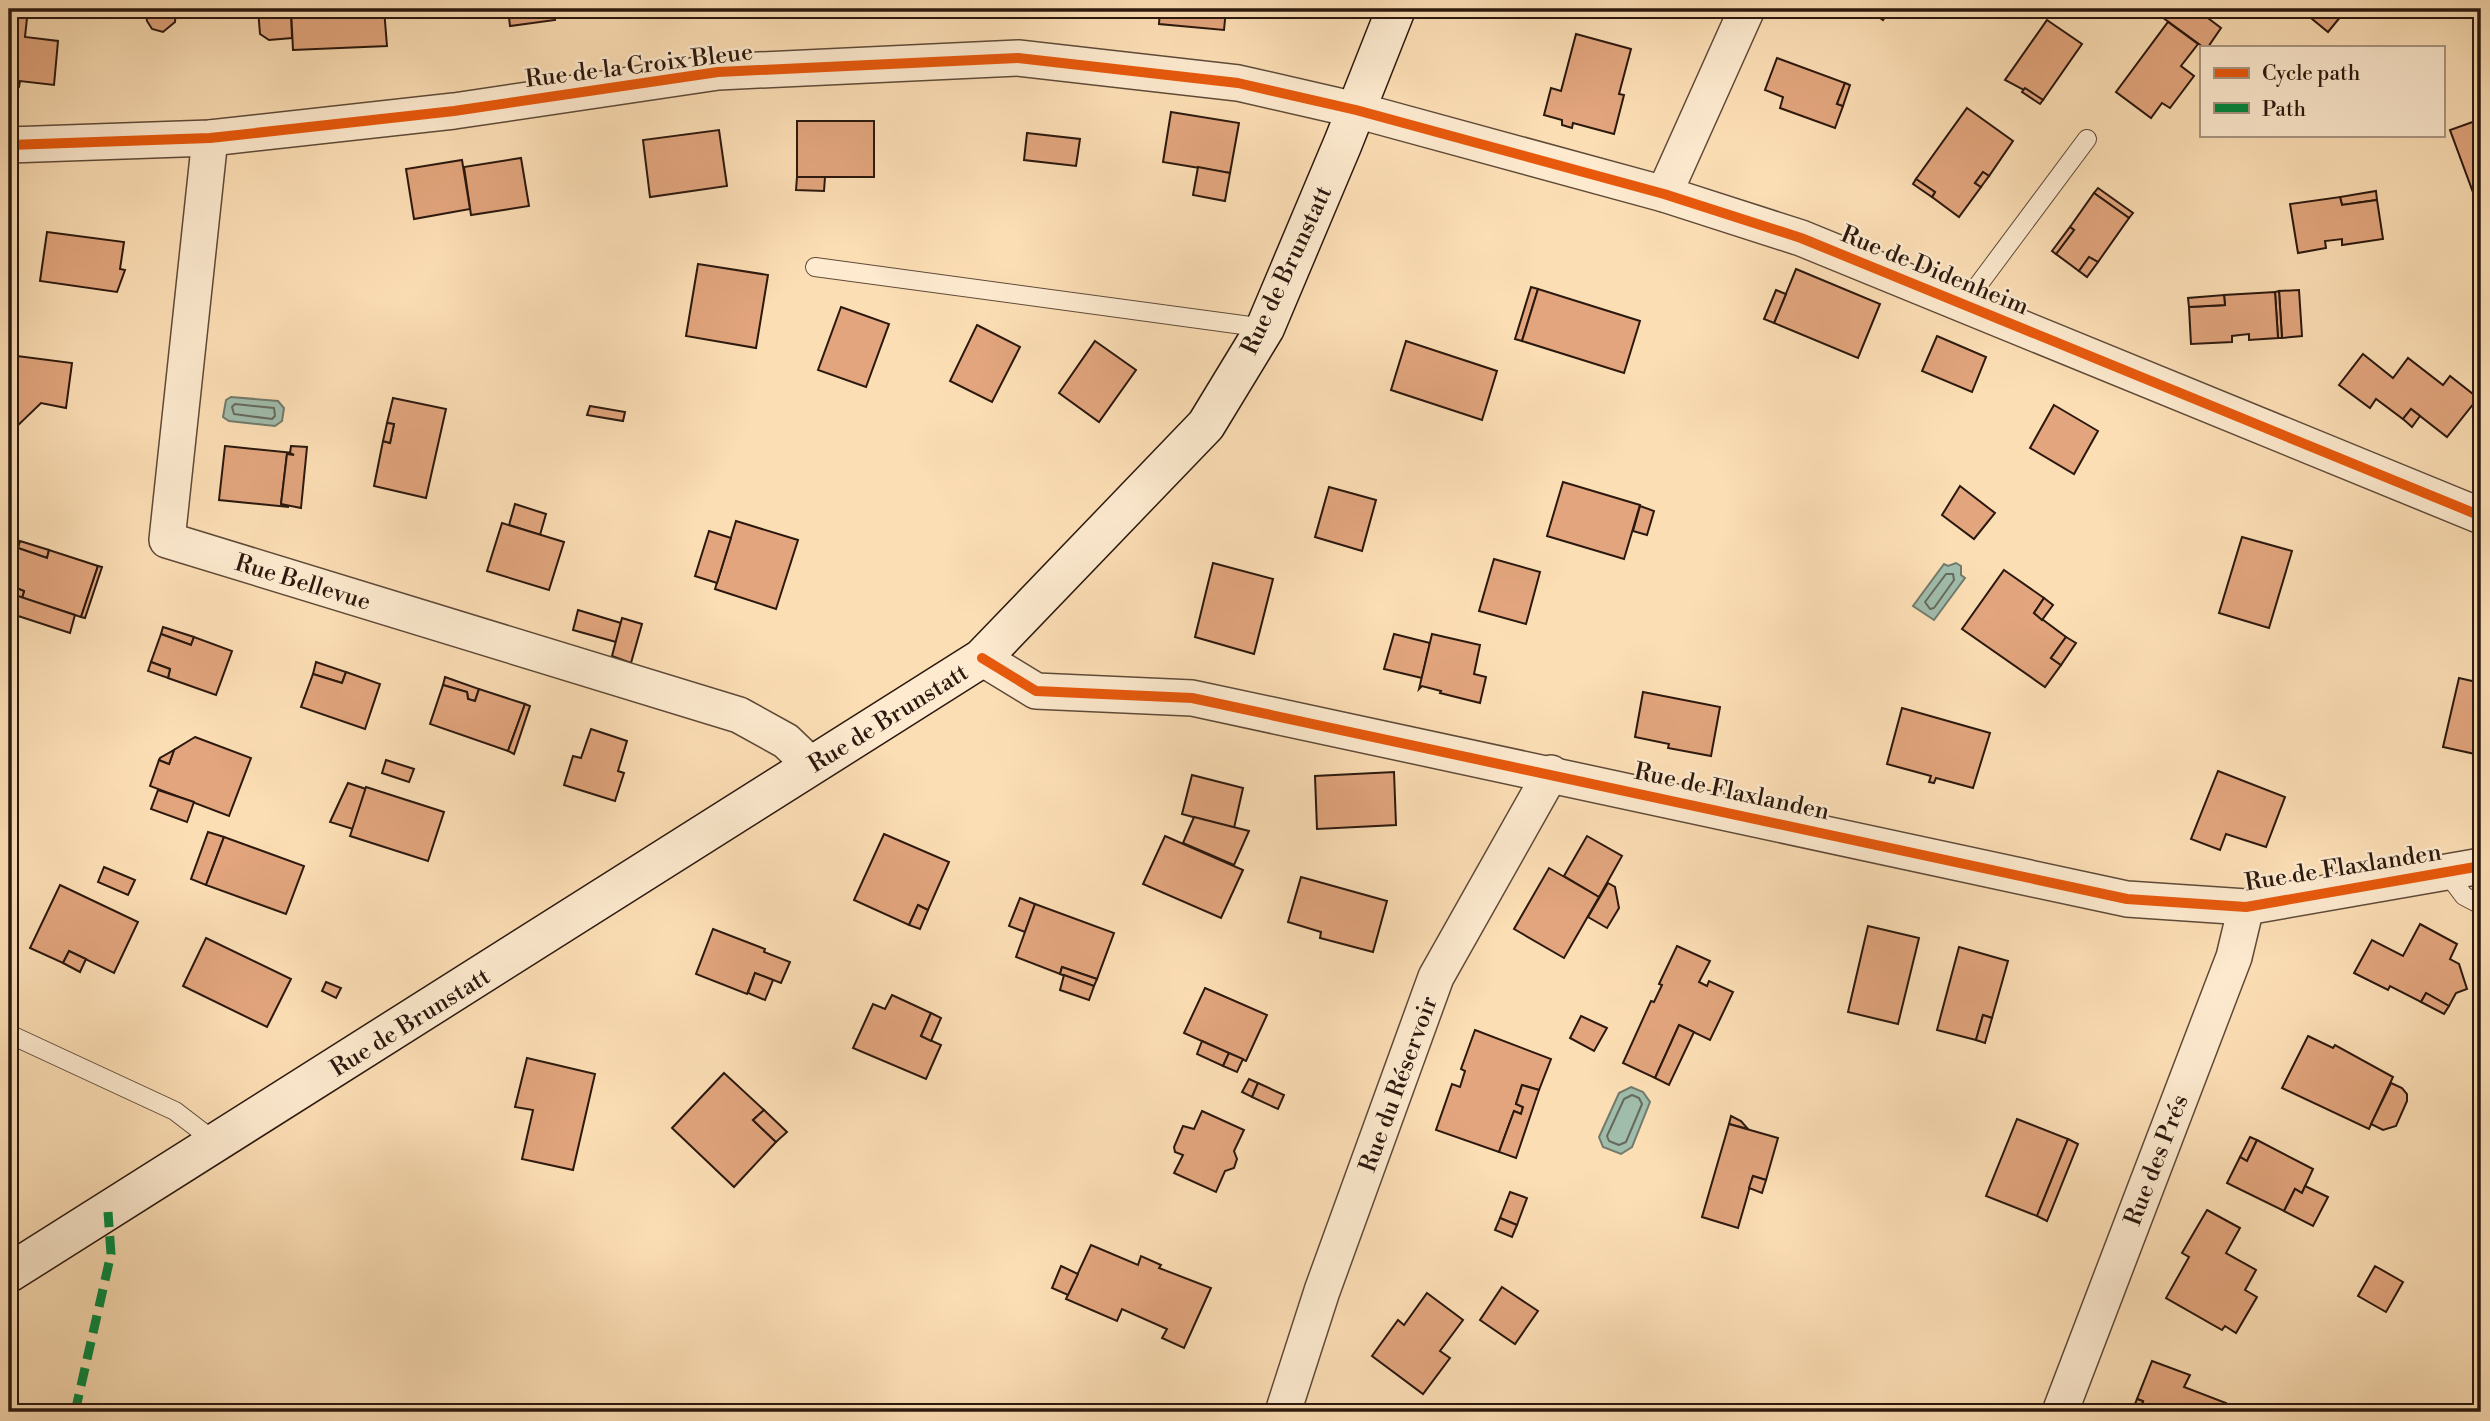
<svg xmlns="http://www.w3.org/2000/svg" width="2490" height="1421" font-family="'Libre Bodoni',serif">
<style>
.water{fill:#a0bcab;stroke:#717a6c;stroke-width:2}
.lines{fill:none;stroke-linecap:round;stroke-linejoin:round}
.shore{stroke:#666a5c;stroke-width:2}
.building{fill:#e2a57d;stroke:#2b180e;stroke-width:2}
.service-casing{stroke:#5f4a38;stroke-width:20}
.minor-casing{stroke:#5f4a38;stroke-width:38}
.secondary-casing{stroke:#2b180e;stroke-width:41}
.service{stroke:#fdeacf;stroke-width:18}
.minor{stroke:#fdeacf;stroke-width:35}
.secondary{stroke:#fdeacf;stroke-width:38}
.quiet{stroke:#00873e;stroke-width:9;stroke-dasharray:18 9;stroke-linecap:butt}
.cycleway-casing{stroke:#fdeacf;stroke-width:15}
.cycleway{stroke:#e8590c;stroke-width:10}
.labels{text-anchor:middle;stroke-width:5;stroke-linejoin:round;paint-order:stroke}
.street-label{font-size:24px;fill:#2b180e;stroke:#fdeacf}
</style>
<rect width="100%" height="100%" fill="#fcdeb5"/>
<filter id="stains"><feTurbulence type="fractalNoise" baseFrequency=".00286" numOctaves="4"/><feColorMatrix values="0 0 0 0 .2 0 0 0 0 .09 0 0 0 0 .02 0 0 0 .5 -.17"/></filter>
<radialGradient id="worn" r=".72"><stop offset=".6" stop-color="#630" stop-opacity="0"/><stop offset="1" stop-color="#630" stop-opacity=".3"/></radialGradient>
<g class="water">
<path d="M 231,397 L 278,401 L 284,408 L 282,421 L 275,426 L 229,421 L 223,417 L 226,400 Z"/>
<path d="M 1956,563 L 1961,566 L 1961,575 L 1965,578 L 1934,620 L 1913,606 L 1944,564 L 1948,566 Z"/>
<path d="M 1631,1087 L 1643,1092 L 1650,1102 L 1632,1147 L 1621,1154 L 1603,1147 L 1599,1137 L 1619,1093 Z"/>
</g>
<g class="lines">
<g class="shore">
<path d="M 235,404 L 274,408 L 275,416 L 272,419 L 234,414 L 232,407 Z"/>
<path d="M 1946,574 L 1953,574 L 1954,580 L 1934,608 L 1930,609 L 1925,602 Z"/>
<path d="M 1632,1095 L 1639,1098 L 1642,1104 L 1626,1142 L 1619,1145 L 1609,1141 L 1607,1136 L 1624,1099 Z"/>
</g>
</g>
<g class="building">
<path d="M 9,9 L 28,9 L 25,37 L 58,41 L 54,85 L 20,81 L 19,87 L 9,86 Z"/>
<path d="M 145,9 L 176,9 L 175,22 L 163,32 L 152,29 L 147,21 Z"/>
<path d="M 258,9 L 291,9 L 292,38 L 269,40 L 260,34 Z"/>
<path d="M 291,9 L 384,9 L 387,46 L 293,50 Z"/>
<path d="M 508,9 L 603,9 L 554,15 L 555,20 L 510,26 Z"/>
<path d="M 1160,9 L 1226,9 L 1224,30 L 1159,24 Z"/>
<path d="M 1867,9 L 1890,9 L 1883,20 Z"/>
<path d="M 2151,9 L 2196,9 L 2221,28 L 2208,47 L 2203,47 Z"/>
<path d="M 2300,9 L 2345,9 L 2346,10 L 2328,32 Z"/>
<path d="M 2047,20 L 2082,44 L 2043,100 L 2005,80 Z"/>
<path d="M 2168,22 L 2198,44 L 2181,66 L 2194,76 L 2170,108 L 2162,103 L 2151,118 L 2116,92 Z"/>
<path d="M 1576,34 L 1631,49 L 1619,94 L 1624,95 L 1614,134 L 1573,123 L 1572,128 L 1562,125 L 1562,120 L 1544,115 L 1551,88 L 1561,91 Z"/>
<path d="M 1777,58 L 1845,83 L 1837,104 L 1843,106 L 1835,128 L 1780,108 L 1783,97 L 1765,90 Z"/>
<path d="M 1845,83 L 1850,85 L 1843,106 L 1837,104 Z"/>
<path d="M 2025,88 L 2043,100 L 2040,104 L 2022,92 Z"/>
<path d="M 1967,108 L 2013,141 L 1989,176 L 1983,172 L 1975,183 L 1981,187 L 1959,217 L 1932,197 L 1935,192 L 1916,179 Z"/>
<path d="M 1171,112 L 1239,123 L 1230,173 L 1163,162 Z"/>
<path d="M 2481,119 L 2481,193 L 2474,195 L 2450,130 Z"/>
<rect x="797" y="121" width="77" height="56"/>
<path d="M 719,130 L 727,186 L 650,197 L 643,140 Z"/>
<path d="M 1027,133 L 1080,139 L 1076,166 L 1024,160 Z"/>
<path d="M 521,158 L 529,206 L 471,215 L 464,167 Z"/>
<path d="M 462,160 L 470,209 L 414,219 L 406,169 Z"/>
<path d="M 1198,167 L 1230,173 L 1225,201 L 1193,195 Z"/>
<path d="M 1983,172 L 1989,176 L 1981,187 L 1975,183 Z"/>
<path d="M 797,177 L 825,177 L 824,191 L 796,190 Z"/>
<path d="M 1916,179 L 1935,192 L 1932,197 L 1913,184 Z"/>
<path d="M 2098,188 L 2133,213 L 2129,218 L 2094,193 Z"/>
<path d="M 2376,191 L 2377,200 L 2342,205 L 2340,197 Z"/>
<path d="M 2094,193 L 2129,218 L 2098,262 L 2089,257 L 2079,271 L 2056,254 L 2074,230 L 2070,227 Z"/>
<path d="M 2340,197 L 2342,205 L 2377,200 L 2383,239 L 2342,245 L 2342,239 L 2325,241 L 2326,248 L 2298,253 L 2290,204 Z"/>
<path d="M 2070,227 L 2074,230 L 2056,254 L 2052,251 Z"/>
<path d="M 47,232 L 124,242 L 120,269 L 125,270 L 117,292 L 40,281 Z"/>
<path d="M 2089,257 L 2098,262 L 2087,277 L 2079,271 Z"/>
<path d="M 698,264 L 768,275 L 756,348 L 686,336 Z"/>
<path d="M 1796,269 L 1880,304 L 1858,358 L 1774,323 Z"/>
<path d="M 1531,287 L 1538,289 L 1522,341 L 1515,339 Z"/>
<path d="M 1538,289 L 1640,321 L 1624,373 L 1522,341 Z"/>
<path d="M 1776,290 L 1786,294 L 1774,323 L 1764,319 Z"/>
<path d="M 2299,290 L 2302,336 L 2282,338 L 2279,291 Z"/>
<path d="M 2279,291 L 2282,338 L 2278,338 L 2275,292 Z"/>
<path d="M 2275,292 L 2278,338 L 2249,340 L 2249,334 L 2240,335 L 2232,336 L 2232,342 L 2191,344 L 2189,307 L 2225,305 L 2224,295 Z"/>
<path d="M 2224,295 L 2225,305 L 2189,307 L 2188,298 Z"/>
<path d="M 841,307 L 889,324 L 866,387 L 818,370 Z"/>
<path d="M 977,325 L 1020,347 L 992,402 L 950,381 Z"/>
<path d="M 1937,336 L 1986,357 L 1972,392 L 1922,371 Z"/>
<path d="M 1095,341 L 1136,370 L 1099,422 L 1059,393 Z"/>
<path d="M 1406,341 L 1497,371 L 1482,420 L 1391,390 Z"/>
<path d="M 2363,354 L 2393,378 L 2408,358 L 2443,385 L 2450,376 L 2478,398 L 2447,437 L 2411,409 L 2403,419 L 2376,399 L 2370,408 L 2339,385 Z"/>
<path d="M 17,356 L 72,363 L 66,408 L 41,403 L 9,434 L 9,363 Z"/>
<path d="M 393,398 L 446,409 L 426,498 L 374,486 L 383,441 L 390,443 L 394,424 L 387,423 Z"/>
<path d="M 2054,405 L 2098,431 L 2074,474 L 2030,448 Z"/>
<path d="M 590,406 L 625,412 L 623,421 L 587,415 Z"/>
<path d="M 2411,409 L 2420,416 L 2412,427 L 2403,419 Z"/>
<path d="M 387,423 L 394,424 L 390,443 L 383,441 Z"/>
<path d="M 225,446 L 294,453 L 287,454 L 281,504 L 289,507 L 219,500 Z"/>
<path d="M 291,446 L 307,447 L 301,508 L 281,504 L 287,454 L 294,455 L 290,453 Z"/>
<path d="M 1563,482 L 1640,505 L 1624,559 L 1547,536 Z"/>
<path d="M 1960,486 L 1995,513 L 1974,539 L 1942,515 Z"/>
<path d="M 1329,487 L 1376,500 L 1362,551 L 1315,537 Z"/>
<path d="M 515,504 L 546,514 L 540,535 L 509,525 Z"/>
<path d="M 1640,506 L 1654,511 L 1647,535 L 1633,531 Z"/>
<path d="M 736,521 L 798,540 L 776,609 L 715,589 Z"/>
<path d="M 502,523 L 564,542 L 549,590 L 487,571 Z"/>
<path d="M 709,531 L 731,538 L 717,583 L 695,576 Z"/>
<path d="M 2242,537 L 2292,551 L 2269,628 L 2219,613 Z"/>
<path d="M 20,541 L 49,550 L 47,558 L 18,548 Z"/>
<path d="M 18,548 L 47,558 L 49,550 L 98,566 L 81,617 L 22,598 L 24,591 L 9,585 L 9,575 Z"/>
<path d="M 1494,559 L 1540,572 L 1526,624 L 1479,611 Z"/>
<path d="M 1213,563 L 1273,579 L 1254,654 L 1195,637 Z"/>
<path d="M 98,566 L 102,567 L 85,618 L 81,617 Z"/>
<path d="M 2004,570 L 2044,598 L 2034,613 L 2066,637 L 2051,658 L 2061,665 L 2045,687 L 1962,629 Z"/>
<path d="M 9,585 L 24,591 L 22,598 L 9,593 Z"/>
<path d="M 9,593 L 75,615 L 70,633 L 9,613 Z"/>
<path d="M 2044,598 L 2053,605 L 2042,620 L 2034,613 Z"/>
<path d="M 578,610 L 621,623 L 616,642 L 573,630 Z"/>
<path d="M 622,618 L 642,624 L 631,663 L 612,656 Z"/>
<path d="M 163,627 L 194,637 L 191,645 L 161,634 Z"/>
<path d="M 161,634 L 191,645 L 194,637 L 232,651 L 216,695 L 168,678 L 170,669 L 151,662 Z"/>
<path d="M 1394,634 L 1430,643 L 1422,678 L 1384,669 Z"/>
<path d="M 1432,634 L 1480,645 L 1474,674 L 1486,677 L 1480,703 L 1440,693 L 1441,691 L 1422,686 L 1419,689 Z"/>
<path d="M 2066,637 L 2076,643 L 2061,665 L 2051,658 Z"/>
<path d="M 151,662 L 170,669 L 168,678 L 148,671 Z"/>
<path d="M 316,662 L 346,672 L 342,683 L 313,674 Z"/>
<path d="M 346,672 L 380,684 L 365,729 L 301,707 L 313,674 L 342,683 Z"/>
<path d="M 445,677 L 479,689 L 475,701 L 468,699 L 467,692 L 443,685 Z"/>
<path d="M 2459,678 L 2481,683 L 2481,752 L 2476,751 L 2475,754 L 2443,747 Z"/>
<path d="M 443,685 L 467,692 L 468,699 L 475,701 L 479,689 L 525,704 L 508,751 L 430,724 Z"/>
<path d="M 1643,692 L 1720,707 L 1711,756 L 1668,748 L 1669,744 L 1635,737 Z"/>
<path d="M 525,704 L 530,706 L 514,754 L 508,751 Z"/>
<path d="M 1902,708 L 1990,733 L 1973,788 L 1936,778 L 1934,783 L 1929,782 L 1931,776 L 1887,764 Z"/>
<path d="M 591,729 L 627,741 L 618,771 L 624,773 L 615,801 L 564,785 L 573,756 L 581,758 Z"/>
<path d="M 195,737 L 251,758 L 229,816 L 150,786 L 159,760 L 169,764 L 174,750 Z"/>
<path d="M 174,750 L 169,764 L 159,760 L 160,758 Z"/>
<path d="M 386,760 L 414,769 L 409,782 L 382,773 Z"/>
<path d="M 2218,771 L 2285,797 L 2266,847 L 2226,834 L 2220,850 L 2191,839 Z"/>
<path d="M 1394,772 L 1396,825 L 1317,829 L 1315,776 Z"/>
<path d="M 1192,775 L 1243,788 L 1234,828 L 1182,814 Z"/>
<path d="M 348,783 L 366,789 L 353,829 L 330,822 Z"/>
<path d="M 366,787 L 444,812 L 428,861 L 350,836 Z"/>
<path d="M 158,790 L 194,802 L 187,822 L 151,809 Z"/>
<path d="M 1194,817 L 1249,831 L 1234,865 L 1183,843 Z"/>
<path d="M 208,832 L 224,837 L 206,885 L 191,879 Z"/>
<path d="M 884,834 L 949,862 L 928,910 L 918,905 L 909,925 L 854,900 Z"/>
<path d="M 1165,836 L 1243,870 L 1221,918 L 1143,884 Z"/>
<path d="M 1587,836 L 1622,856 L 1599,897 L 1564,876 Z"/>
<path d="M 224,837 L 304,866 L 286,914 L 206,885 Z"/>
<path d="M 104,867 L 135,880 L 128,895 L 98,882 Z"/>
<path d="M 1549,868 L 1599,897 L 1564,958 L 1514,929 Z"/>
<path d="M 1301,877 L 1387,901 L 1373,952 L 1320,938 L 1321,932 L 1288,922 Z"/>
<path d="M 1608,883 L 1615,887 L 1619,908 L 1607,928 L 1588,917 Z"/>
<path d="M 60,885 L 138,922 L 114,973 L 69,951 L 63,963 L 30,948 Z"/>
<path d="M 1020,898 L 1035,904 L 1025,932 L 1009,926 Z"/>
<path d="M 1035,904 L 1114,933 L 1097,979 L 1062,967 L 1060,974 L 1016,957 Z"/>
<path d="M 918,905 L 928,910 L 920,929 L 909,925 Z"/>
<path d="M 2420,924 L 2457,944 L 2450,959 L 2459,964 L 2467,989 L 2456,993 L 2449,1006 L 2426,993 L 2421,1002 L 2390,986 L 2388,990 L 2354,973 L 2372,940 L 2403,956 Z"/>
<path d="M 1868,926 L 1919,938 L 1898,1024 L 1848,1012 Z"/>
<path d="M 713,929 L 765,949 L 764,952 L 790,962 L 781,983 L 755,973 L 747,994 L 696,974 Z"/>
<path d="M 206,938 L 291,979 L 267,1027 L 183,986 Z"/>
<path d="M 1677,946 L 1710,961 L 1699,982 L 1707,986 L 1709,981 L 1733,992 L 1710,1040 L 1679,1025 L 1655,1078 L 1623,1063 L 1651,1001 L 1654,1002 L 1662,985 L 1659,984 Z"/>
<path d="M 1959,947 L 2008,961 L 1992,1018 L 1983,1015 L 1976,1040 L 1937,1030 Z"/>
<path d="M 69,951 L 86,959 L 80,972 L 63,963 Z"/>
<path d="M 1062,967 L 1097,979 L 1094,986 L 1060,974 Z"/>
<path d="M 755,973 L 773,980 L 765,1000 L 748,993 Z"/>
<path d="M 1064,975 L 1094,986 L 1089,1000 L 1060,990 Z"/>
<path d="M 326,982 L 341,988 L 336,998 L 322,991 Z"/>
<path d="M 1205,988 L 1267,1015 L 1246,1061 L 1184,1033 Z"/>
<path d="M 2426,993 L 2449,1006 L 2444,1014 L 2421,1002 Z"/>
<path d="M 892,995 L 931,1013 L 921,1036 L 941,1045 L 926,1079 L 853,1048 L 873,1004 L 885,1009 Z"/>
<path d="M 931,1013 L 941,1018 L 931,1041 L 921,1036 Z"/>
<path d="M 1983,1015 L 1992,1018 L 1985,1043 L 1976,1040 Z"/>
<path d="M 1581,1016 L 1607,1028 L 1594,1051 L 1570,1038 Z"/>
<path d="M 1679,1025 L 1694,1032 L 1669,1085 L 1655,1078 Z"/>
<path d="M 1475,1030 L 1551,1059 L 1539,1090 L 1522,1085 L 1516,1104 L 1523,1107 L 1521,1114 L 1514,1111 L 1499,1152 L 1436,1130 L 1452,1084 L 1460,1087 L 1465,1071 L 1461,1069 Z"/>
<path d="M 2308,1036 L 2333,1048 L 2335,1045 L 2393,1077 L 2369,1129 L 2282,1088 Z"/>
<path d="M 1202,1041 L 1229,1053 L 1223,1066 L 1197,1054 Z"/>
<path d="M 1229,1053 L 1243,1059 L 1237,1072 L 1223,1066 Z"/>
<path d="M 527,1058 L 595,1074 L 573,1170 L 522,1159 L 533,1110 L 515,1107 Z"/>
<path d="M 724,1073 L 764,1110 L 753,1120 L 776,1142 L 734,1187 L 672,1128 Z"/>
<path d="M 1249,1079 L 1258,1083 L 1252,1097 L 1242,1092 Z"/>
<path d="M 1258,1083 L 1284,1095 L 1278,1109 L 1252,1097 Z"/>
<path d="M 2391,1083 L 2402,1088 L 2407,1094 L 2407,1101 L 2396,1126 L 2383,1130 L 2371,1124 Z"/>
<path d="M 1522,1085 L 1539,1090 L 1516,1158 L 1499,1152 L 1514,1111 L 1521,1114 L 1523,1107 L 1516,1104 Z"/>
<path d="M 764,1110 L 787,1132 L 776,1142 L 753,1120 Z"/>
<path d="M 1202,1111 L 1244,1130 L 1234,1151 L 1237,1159 L 1234,1168 L 1225,1171 L 1216,1192 L 1174,1173 L 1183,1155 L 1175,1152 L 1174,1147 L 1183,1126 L 1194,1129 Z"/>
<path d="M 1731,1116 L 1741,1121 L 1748,1129 L 1729,1124 Z"/>
<path d="M 2017,1119 L 2068,1139 L 2037,1216 L 1986,1196 Z"/>
<path d="M 1729,1124 L 1778,1138 L 1766,1180 L 1753,1176 L 1738,1228 L 1702,1217 Z"/>
<path d="M 2250,1137 L 2257,1140 L 2247,1161 L 2240,1157 Z"/>
<path d="M 2068,1139 L 2078,1144 L 2047,1221 L 2037,1216 Z"/>
<path d="M 2257,1140 L 2313,1169 L 2302,1193 L 2295,1189 L 2284,1211 L 2227,1183 L 2240,1157 L 2247,1161 Z"/>
<path d="M 1753,1176 L 1766,1180 L 1762,1193 L 1749,1188 Z"/>
<path d="M 2305,1186 L 2328,1197 L 2313,1226 L 2284,1211 L 2295,1189 L 2302,1193 Z"/>
<path d="M 1510,1192 L 1527,1198 L 1517,1225 L 1500,1218 Z"/>
<path d="M 2207,1210 L 2240,1228 L 2226,1253 L 2256,1270 L 2245,1290 L 2257,1297 L 2236,1333 L 2225,1326 L 2222,1330 L 2166,1298 L 2189,1257 L 2182,1253 Z"/>
<path d="M 1500,1218 L 1517,1225 L 1512,1237 L 1495,1230 Z"/>
<path d="M 1091,1245 L 1138,1265 L 1141,1256 L 1161,1265 L 1159,1268 L 1211,1288 L 1184,1348 L 1162,1338 L 1167,1329 L 1122,1309 L 1117,1321 L 1066,1299 Z"/>
<path d="M 1061,1266 L 1078,1274 L 1068,1295 L 1052,1288 Z"/>
<path d="M 2375,1266 L 2403,1282 L 2386,1312 L 2358,1296 Z"/>
<path d="M 1502,1287 L 1538,1311 L 1515,1344 L 1480,1320 Z"/>
<path d="M 1427,1293 L 1463,1320 L 1440,1351 L 1450,1358 L 1423,1394 L 1372,1356 L 1398,1320 L 1404,1325 Z"/>
<path d="M 2152,1361 L 2190,1375 L 2184,1387 L 2226,1403 L 2222,1412 L 2139,1412 L 2143,1401 L 2137,1399 Z"/>
<path d="M 2137,1399 L 2143,1401 L 2139,1412 L 2132,1412 Z"/>
</g>
<g class="lines">
<g class="service-casing">
<g id="service">
<path d="M 815,267 L 1265,328"/>
<path d="M 1964,304 L 2087,139"/>
<path d="M 2446,872 L 2464,896 L 2481,905"/>
<path d="M 9,1034 L 175,1111 L 218,1144"/>
</g>
</g>
<g class="minor-casing">
<g id="minor">
<path d="M 210,138 L 167,540 L 739,715 L 786,741 L 812,766"/>
<path d="M 9,145 L 210,138 L 454,111 L 718,72 L 1018,58 L 1238,83 L 1356,110 L 1664,194 L 1801,238 L 2481,516"/>
<path d="M 1664,194 L 1747,9"/>
<path d="M 982,658 L 1036,691 L 1192,698 L 2127,899 L 2246,907 L 2481,866"/>
<path d="M 1283,1412 L 1322,1291 L 1436,977 L 1551,773"/>
<path d="M 2060,1412 L 2234,957 L 2246,907"/>
</g>
</g>
<g class="secondary-casing">
<path id="secondary" d="M 9,1273 L 982,658 L 1206,425 L 1265,328 L 1343,143 L 1396,9"/>
</g>
<use href="#service" class="service"/>
<use href="#minor" class="minor"/>
<use href="#secondary" class="secondary"/>
<path class="quiet" d="M 75,1412 L 111,1254 L 108,1212"/>
<g class="cycleway-casing">
<g id="cycleway">
<path d="M 9,145 L 210,138 L 454,111 L 718,72 L 1018,58 L 1238,83 L 1356,110 L 1664,194 L 1801,238 L 2481,516"/>
<path d="M 982,658 L 1036,691 L 1192,698 L 2127,899 L 2246,907 L 2481,866"/>
</g>
</g>
<use href="#cycleway" class="cycleway"/>
</g>
<g class="labels">
<g class="street-label">
<text transform="translate(639 65) rotate(-7)" y="8">Rue de la Croix Bleue</text>
<text transform="translate(1286 270) rotate(-65)" y="8">Rue de Brunstatt</text>
<text transform="translate(1935 270) rotate(22)" y="8">Rue de Didenheim</text>
<text transform="translate(303 582) rotate(17)" y="8">Rue Bellevue</text>
<text transform="translate(888 718) rotate(-32)" y="8">Rue de Brunstatt</text>
<text transform="translate(1732 791) rotate(12)" y="8">Rue de Flaxlanden</text>
<text transform="translate(2343 867) rotate(-9)" y="8">Rue de Flaxlanden</text>
<text transform="translate(410 1022) rotate(-32)" y="8">Rue de Brunstatt</text>
<text transform="translate(1398 1084) rotate(-70)" y="8">Rue du Réservoir</text>
<text transform="translate(2156 1160) rotate(-69)" y="8">Rue des Prés</text>
</g>
</g>
<rect width="2490" height="1421" fill="none" stroke="#fcdeb5" stroke-width="35"/>
<rect x="10" y="10" width="2469" height="1400" fill="none" stroke="#2b180e" stroke-width="3.5"/>
<rect x="18" y="18" width="2455" height="1386" fill="none" stroke="#2b180e" stroke-width="2"/>
<rect x="2200" y="46" width="245" height="91" fill="#fdeacf" stroke="#a99682" stroke-width="2"/>
<rect x="2214" y="68" width="35" height="10" fill="#e8590c" stroke="#a99682" stroke-width="2"/>
<text x="2262" y="80" font-size="21" fill="#2b180e">Cycle path</text>
<rect x="2214" y="103" width="35" height="10" fill="#00873e" stroke="#a99682" stroke-width="2"/>
<text x="2262" y="116" font-size="21" fill="#2b180e">Path</text>
<rect width="100%" height="100%" filter="url(#stains)"/>
<rect width="100%" height="100%" fill="url(#worn)"/>
</svg>
